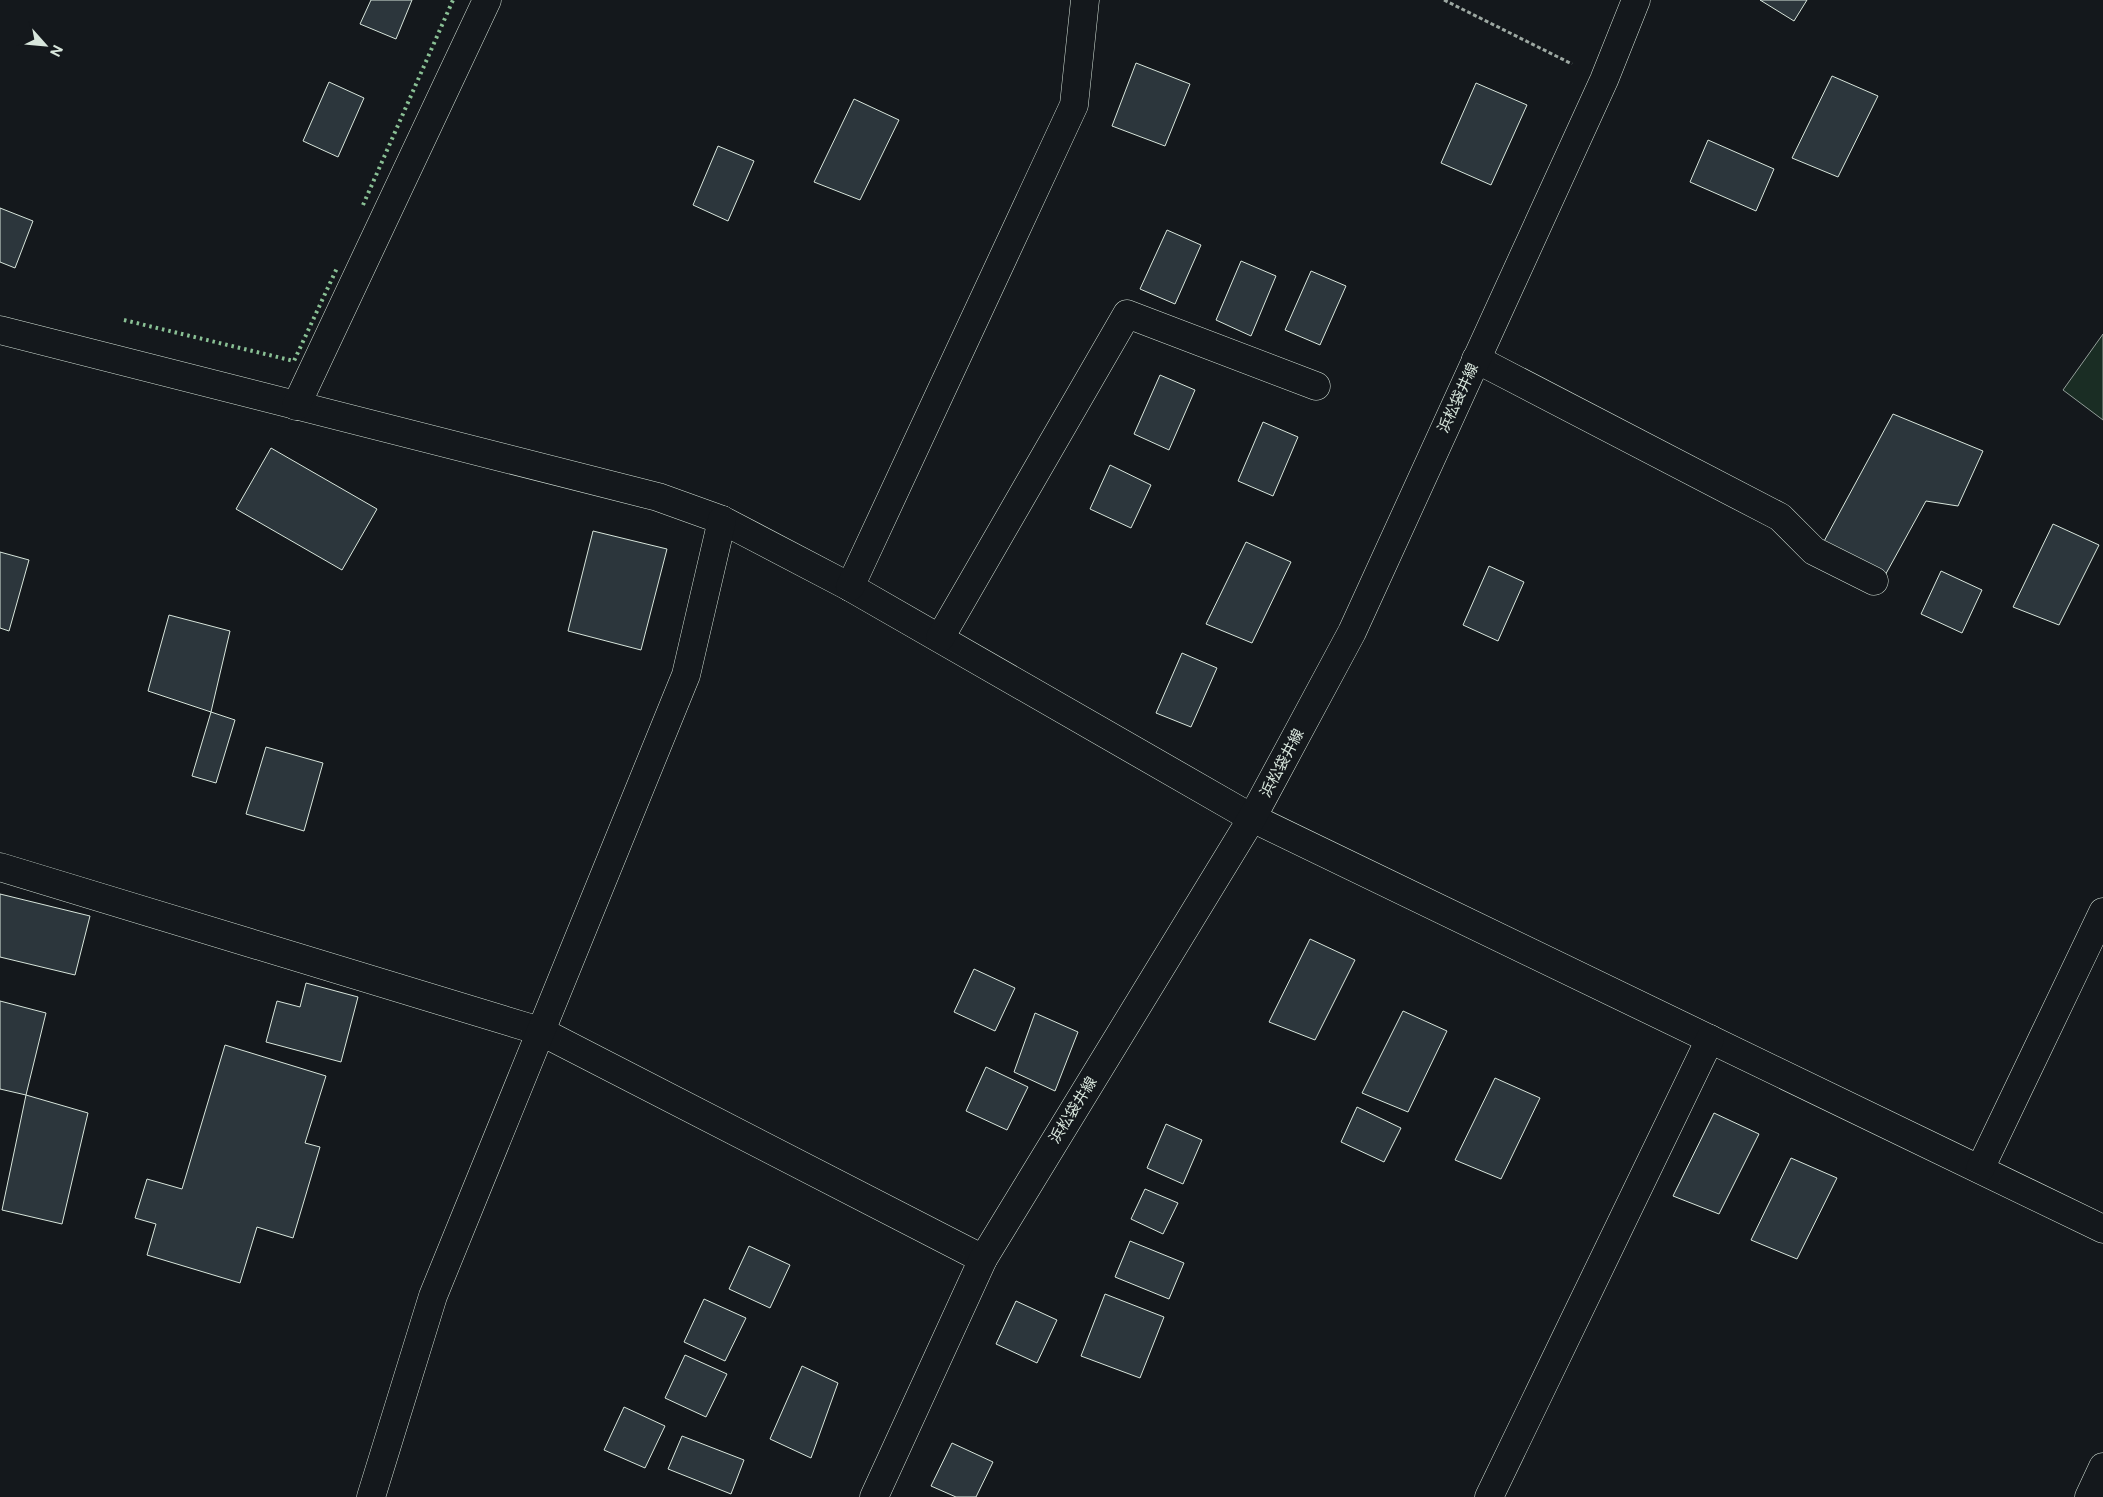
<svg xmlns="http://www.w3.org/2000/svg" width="2103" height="1497" font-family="'Public Sans','Noto Sans JP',sans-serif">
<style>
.green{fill:#1a2d24;stroke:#939e99}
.building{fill:#2c363c;stroke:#d8e6dc}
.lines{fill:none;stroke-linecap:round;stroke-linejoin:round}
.minor-casing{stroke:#d8e6dc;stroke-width:29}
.major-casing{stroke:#d8e6dc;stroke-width:29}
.path{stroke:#9da8a2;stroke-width:3;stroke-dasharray:4 2.5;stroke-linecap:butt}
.minor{stroke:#14181c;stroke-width:28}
.major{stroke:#14181c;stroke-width:28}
.hedge{stroke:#8ac095;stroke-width:4;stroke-dasharray:2.5 4;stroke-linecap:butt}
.labels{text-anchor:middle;stroke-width:4;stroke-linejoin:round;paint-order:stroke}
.street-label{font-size:15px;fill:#d8e6dc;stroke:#14181c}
</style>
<rect width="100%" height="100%" fill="#14181c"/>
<path class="green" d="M 2103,334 L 2103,420 L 2063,390 Z"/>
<g class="building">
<path d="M 371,0 L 412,0 L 396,39 L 360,24 Z"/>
<path d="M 1760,0 L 1807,0 L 1794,21 Z"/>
<path d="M 1136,63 L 1190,84 L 1165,146 L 1112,126 Z"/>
<path d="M 1832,76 L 1878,96 L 1838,177 L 1792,158 Z"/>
<path d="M 329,82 L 364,98 L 338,157 L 303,141 Z"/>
<path d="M 1476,83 L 1527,105 L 1491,185 L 1441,163 Z"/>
<path d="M 854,99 L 899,120 L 860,200 L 814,182 Z"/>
<path d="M 1708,140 L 1774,169 L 1756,211 L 1690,182 Z"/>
<path d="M 718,146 L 754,161 L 728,221 L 693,205 Z"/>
<path d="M 0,208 L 33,221 L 15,268 L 0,262 Z"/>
<path d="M 1167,230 L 1201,245 L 1175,304 L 1140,289 Z"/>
<path d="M 1241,261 L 1276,276 L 1251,336 L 1216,320 Z"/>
<path d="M 1311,271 L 1346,286 L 1320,345 L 1285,330 Z"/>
<path d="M 1160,375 L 1195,390 L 1169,450 L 1134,434 Z"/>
<path d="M 1893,414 L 1983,451 L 1958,506 L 1926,501 L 1883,579 L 1822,545 Z"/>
<path d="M 1263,422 L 1298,437 L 1273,496 L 1238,481 Z"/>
<path d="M 271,448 L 377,509 L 342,570 L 236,509 Z"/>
<path d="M 1110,465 L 1151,485 L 1131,528 L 1090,509 Z"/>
<path d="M 2053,524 L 2099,545 L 2059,625 L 2013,607 Z"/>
<path d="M 593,531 L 667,549 L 641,650 L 568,631 Z"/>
<path d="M 1246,542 L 1291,562 L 1252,643 L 1206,624 Z"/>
<path d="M 0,552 L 29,560 L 9,631 L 0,628 Z"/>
<path d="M 1489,566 L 1524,582 L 1498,641 L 1463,625 Z"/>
<path d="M 1941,571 L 1982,590 L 1962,633 L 1921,614 Z"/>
<path d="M 169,615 L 230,631 L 211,712 L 148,691 Z"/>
<path d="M 1182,653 L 1217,668 L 1191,727 L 1156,713 Z"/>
<path d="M 211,712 L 235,720 L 216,783 L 192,776 Z"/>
<path d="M 266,747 L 323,763 L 304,831 L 246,814 Z"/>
<path d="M 0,894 L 90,916 L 75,975 L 0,957 Z"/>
<path d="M 1310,939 L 1355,960 L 1315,1040 L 1269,1022 Z"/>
<path d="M 974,969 L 1015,988 L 995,1031 L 954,1012 Z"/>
<path d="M 306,983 L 358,997 L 341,1062 L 266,1042 L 277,1001 L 300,1007 Z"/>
<path d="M 0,1001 L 46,1013 L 26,1095 L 0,1089 Z"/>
<path d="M 1403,1011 L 1447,1031 L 1408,1112 L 1362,1093 Z"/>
<path d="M 1035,1013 L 1078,1032 L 1055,1091 L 1014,1072 Z"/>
<path d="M 225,1045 L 326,1076 L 305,1143 L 320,1147 L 293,1238 L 257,1227 L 240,1283 L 147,1255 L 156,1224 L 135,1218 L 147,1179 L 182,1189 Z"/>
<path d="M 986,1067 L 1028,1087 L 1007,1130 L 966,1111 Z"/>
<path d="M 1495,1078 L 1540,1098 L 1501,1179 L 1455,1160 Z"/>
<path d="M 26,1095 L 88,1113 L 62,1224 L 2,1210 Z"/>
<path d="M 1357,1107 L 1401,1128 L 1384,1162 L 1341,1142 Z"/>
<path d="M 1714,1113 L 1759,1134 L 1719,1214 L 1673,1196 Z"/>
<path d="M 1166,1124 L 1202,1140 L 1183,1184 L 1147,1168 Z"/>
<path d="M 1791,1158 L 1837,1178 L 1797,1259 L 1751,1240 Z"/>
<path d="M 1145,1189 L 1178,1203 L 1163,1234 L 1131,1219 Z"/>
<path d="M 1130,1241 L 1184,1263 L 1169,1299 L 1115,1277 Z"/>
<path d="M 749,1246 L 790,1265 L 770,1308 L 729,1289 Z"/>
<path d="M 1105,1294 L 1164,1317 L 1140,1378 L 1081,1356 Z"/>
<path d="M 704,1299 L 746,1318 L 725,1361 L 684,1342 Z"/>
<path d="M 1016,1301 L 1057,1320 L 1037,1363 L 996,1344 Z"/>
<path d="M 685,1355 L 727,1374 L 706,1417 L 665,1398 Z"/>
<path d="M 802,1366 L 838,1383 L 811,1458 L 770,1439 Z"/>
<path d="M 624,1407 L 665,1426 L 645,1468 L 604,1450 Z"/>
<path d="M 682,1436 L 744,1460 L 731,1494 L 668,1469 Z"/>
<path d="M 952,1443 L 993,1462 L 976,1497 L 956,1497 L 931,1486 Z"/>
</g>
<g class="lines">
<g class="minor-casing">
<g id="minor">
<path d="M 0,330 L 658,497 L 722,520 L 850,587 L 1252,818 L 2103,1229"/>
<path d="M 1476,359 L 1780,517 L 1814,551 L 1874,581"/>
<path d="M 296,406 L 487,0"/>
<path d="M 850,587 L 1074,105 L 1085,0"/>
<path d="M 940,638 L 1127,314 L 1316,386"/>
<path d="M 0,867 L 540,1031 L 983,1259"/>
<path d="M 1980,1169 L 2103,912"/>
<path d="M 371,1497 L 433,1296 L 686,675 L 722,520"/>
<path d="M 1489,1497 L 1710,1039"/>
<path d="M 2089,1497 L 2103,1467"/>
</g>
</g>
<g class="major-casing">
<path id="major" d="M 874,1497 L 983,1259 L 1252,818 L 1352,632 L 1604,80 L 1636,0"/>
</g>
<path class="path" d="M 1444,0 L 1572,64"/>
<use href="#minor" class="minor"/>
<use href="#major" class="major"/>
<g class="hedge">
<path d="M 363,205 L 453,0"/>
<path d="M 124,320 L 294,361 L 337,268"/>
</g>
</g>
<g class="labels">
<g class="street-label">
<text transform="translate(1458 398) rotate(-65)" y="5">浜松袋井線</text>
<text transform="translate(1282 763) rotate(-62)" y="5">浜松袋井線</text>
<text transform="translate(1073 1110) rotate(-58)" y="5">浜松袋井線</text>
</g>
</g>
<g transform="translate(45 45) rotate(117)" stroke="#14181c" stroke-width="4" paint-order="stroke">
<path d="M0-4L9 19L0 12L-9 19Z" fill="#d8e6dc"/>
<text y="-8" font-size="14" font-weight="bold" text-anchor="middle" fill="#d8e6dc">N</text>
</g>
</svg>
